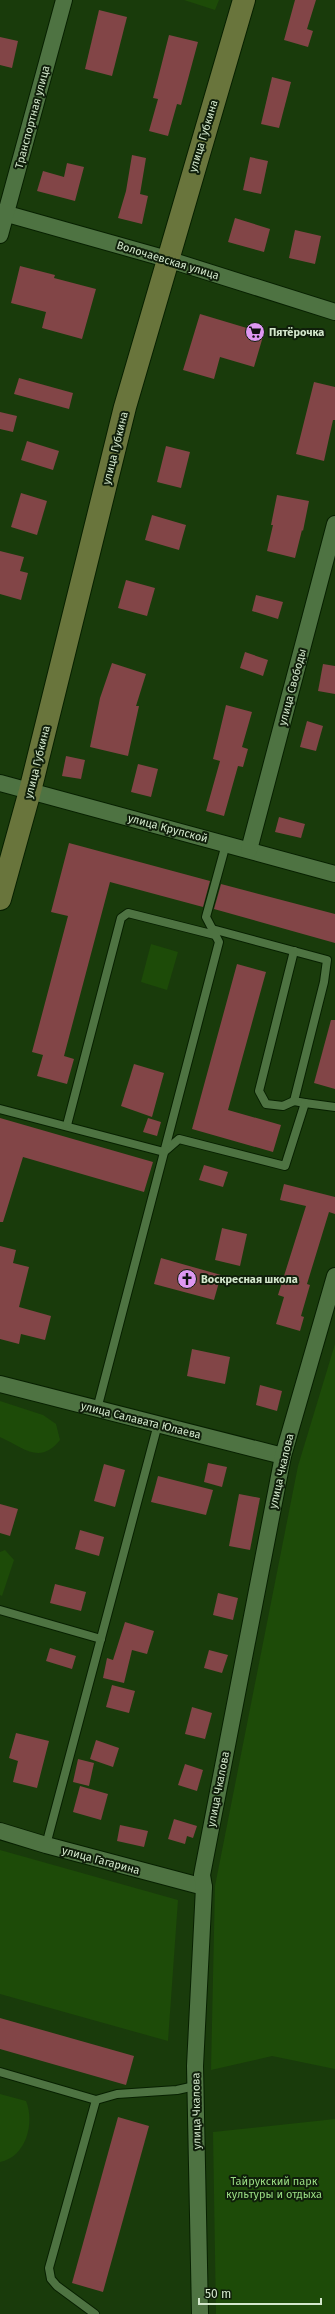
<svg xmlns="http://www.w3.org/2000/svg" width="335" height="2314" font-family="'Fira Sans',sans-serif">
<style>
.green{fill:#1d4b08}
.building{fill:#824547}
.lines{fill:none;stroke-linecap:round;stroke-linejoin:round}
.lane-casing{stroke:#072000;stroke-width:10}
.street-casing{stroke:#072000;stroke-width:18}
.secondary-casing{stroke:#072000;stroke-width:24}
.lane{stroke:#4e7342;stroke-width:8}
.street{stroke:#4e7342;stroke-width:16}
.secondary{stroke:#69753c;stroke-width:22}
.labels{text-anchor:middle;stroke-width:4;stroke-linejoin:round;paint-order:stroke}
.street-label{font-size:11px;fill:#d3e7cc;stroke:#0f1e0a}
.poi-label{font-size:11px;font-weight:bold;fill:#d3e7cc;stroke:#0f1e0a;text-anchor:start}
.park-label{font-size:11px;fill:#99db83;stroke:#0f1e0a}
</style>
<rect width="100%" height="100%" fill="#193b0b"/>
<g class="green">
<path d="M 184,0 L 219,0 L 215,10 Z"/>
<path d="M 151,944 L 178,952 L 167,990 L 141,982 Z"/>
<path d="M 335,1344 L 335,2069 L 272,2056 L 211,2070 L 215,1886 L 298,1466 Z"/>
<path d="M 0,1401 L 43,1415 L 56,1424 L 60,1440 C 40,1465 24,1448 0,1437 Z"/>
<path d="M 5,1550 L 14,1560 L 2,1596 L 0,1595 L 0,1552 Z"/>
<path d="M 0,1850 L 178,1900 L 168,2041 L 0,1994 Z"/>
<path d="M 0,2094 L 26,2101 C 35,2123 26,2157 0,2162 Z"/>
<path d="M 335,2119 L 335,2314 L 216,2314 L 213,2132 Z"/>
</g>
<g class="building">
<path d="M 295,0 L 316,0 L 307,29 L 313,31 L 308,47 L 284,40 Z"/>
<path d="M 99,10 L 127,17 L 112,76 L 85,69 Z"/>
<path d="M 169,35 L 198,42 L 181,105 L 177,104 L 168,136 L 149,131 L 158,99 L 153,98 Z"/>
<path d="M 0,37 L 18,41 L 12,68 L 0,65 Z"/>
<path d="M 272,77 L 291,82 L 279,128 L 261,124 Z"/>
<path d="M 132,155 L 146,158 L 140,194 L 148,196 L 142,224 L 118,218 L 126,191 Z"/>
<path d="M 250,157 L 268,161 L 261,194 L 243,190 Z"/>
<path d="M 67,163 L 84,167 L 75,201 L 37,191 L 43,171 L 64,177 Z"/>
<path d="M 235,218 L 270,229 L 264,252 L 228,242 Z"/>
<path d="M 295,230 L 321,236 L 315,264 L 289,258 Z"/>
<path d="M 20,266 L 55,275 L 54,278 L 96,289 L 82,339 L 42,328 L 46,312 L 11,303 Z"/>
<path d="M 200,314 L 264,333 L 254,367 L 220,357 L 214,379 L 183,370 Z"/>
<path d="M 19,378 L 73,393 L 69,409 L 14,394 Z"/>
<path d="M 314,382 L 335,387 L 335,420 L 333,420 L 324,461 L 296,454 Z"/>
<path d="M 0,412 L 17,416 L 13,432 L 0,429 Z"/>
<path d="M 27,441 L 59,451 L 53,470 L 21,460 Z"/>
<path d="M 166,446 L 190,452 L 181,488 L 157,482 Z"/>
<path d="M 21,493 L 47,501 L 37,535 L 11,527 Z"/>
<path d="M 277,495 L 309,501 L 303,531 L 302,530 L 295,558 L 267,551 L 273,525 L 271,525 Z"/>
<path d="M 152,515 L 186,525 L 179,550 L 145,540 Z"/>
<path d="M 0,551 L 24,557 L 20,571 L 28,573 L 21,600 L 0,594 Z"/>
<path d="M 126,580 L 155,588 L 147,616 L 118,608 Z"/>
<path d="M 256,595 L 283,602 L 278,619 L 252,611 Z"/>
<path d="M 245,652 L 268,660 L 263,676 L 240,668 Z"/>
<path d="M 112,663 L 146,674 L 136,706 L 139,706 L 128,756 L 90,747 L 100,698 Z"/>
<path d="M 323,664 L 335,666 L 335,694 L 318,691 Z"/>
<path d="M 226,705 L 252,712 L 242,747 L 248,749 L 243,767 L 238,766 L 224,816 L 206,811 L 220,761 L 213,759 Z"/>
<path d="M 307,721 L 323,726 L 316,751 L 300,747 Z"/>
<path d="M 66,756 L 85,760 L 81,779 L 62,776 Z"/>
<path d="M 138,764 L 158,769 L 151,797 L 131,792 Z"/>
<path d="M 279,817 L 305,824 L 301,838 L 275,832 Z"/>
<path d="M 69,843 L 210,881 L 203,907 L 110,882 L 64,1056 L 74,1059 L 67,1084 L 37,1076 L 43,1055 L 32,1052 L 68,916 L 51,912 Z"/>
<path d="M 221,884 L 335,914 L 335,943 L 214,909 Z"/>
<path d="M 237,964 L 266,972 L 228,1110 L 281,1125 L 273,1152 L 192,1129 Z"/>
<path d="M 331,1020 L 335,1020 L 335,1089 L 314,1083 Z"/>
<path d="M 134,1064 L 164,1073 L 152,1117 L 121,1106 Z"/>
<path d="M 0,1118 L 153,1162 L 144,1192 L 23,1157 L 3,1222 L 0,1222 Z"/>
<path d="M 148,1118 L 161,1122 L 157,1136 L 143,1132 Z"/>
<path d="M 204,1165 L 228,1172 L 223,1187 L 199,1180 Z"/>
<path d="M 284,1184 L 335,1197 L 335,1214 L 329,1212 L 307,1284 L 310,1285 L 301,1316 L 304,1317 L 300,1331 L 276,1324 L 284,1297 L 278,1295 L 306,1206 L 280,1200 Z"/>
<path d="M 222,1228 L 247,1234 L 240,1266 L 215,1260 Z"/>
<path d="M 0,1246 L 16,1250 L 13,1263 L 29,1267 L 19,1307 L 51,1316 L 45,1340 L 21,1334 L 19,1344 L 0,1339 Z"/>
<path d="M 161,1258 L 221,1275 L 214,1300 L 154,1284 Z"/>
<path d="M 192,1349 L 230,1357 L 225,1384 L 187,1376 Z"/>
<path d="M 260,1385 L 282,1391 L 277,1411 L 256,1405 Z"/>
<path d="M 208,1463 L 227,1467 L 222,1487 L 204,1482 Z"/>
<path d="M 104,1464 L 125,1470 L 115,1507 L 94,1501 Z"/>
<path d="M 158,1476 L 213,1490 L 206,1515 L 151,1502 Z"/>
<path d="M 239,1494 L 260,1498 L 250,1550 L 229,1546 Z"/>
<path d="M 0,1504 L 18,1509 L 10,1536 L 0,1533 Z"/>
<path d="M 80,1530 L 104,1537 L 99,1556 L 75,1549 Z"/>
<path d="M 55,1584 L 86,1592 L 81,1611 L 50,1603 Z"/>
<path d="M 218,1593 L 238,1598 L 233,1620 L 213,1615 Z"/>
<path d="M 125,1622 L 154,1631 L 147,1654 L 132,1650 L 124,1683 L 103,1678 L 107,1658 L 113,1660 Z"/>
<path d="M 50,1648 L 76,1656 L 72,1669 L 46,1661 Z"/>
<path d="M 209,1650 L 228,1655 L 222,1673 L 204,1668 Z"/>
<path d="M 112,1685 L 135,1691 L 129,1713 L 106,1707 Z"/>
<path d="M 192,1707 L 212,1713 L 205,1739 L 185,1734 Z"/>
<path d="M 16,1733 L 49,1741 L 37,1788 L 13,1782 L 18,1761 L 9,1758 Z"/>
<path d="M 96,1740 L 119,1748 L 113,1767 L 90,1759 Z"/>
<path d="M 78,1759 L 94,1763 L 89,1786 L 73,1782 Z"/>
<path d="M 185,1764 L 203,1770 L 197,1791 L 178,1785 Z"/>
<path d="M 80,1786 L 108,1794 L 101,1820 L 73,1812 Z"/>
<path d="M 174,1819 L 197,1826 L 193,1838 L 187,1836 L 185,1844 L 168,1839 Z"/>
<path d="M 120,1825 L 148,1831 L 144,1847 L 117,1841 Z"/>
<path d="M 0,2018 L 134,2056 L 126,2085 L 0,2049 Z"/>
<path d="M 118,2117 L 149,2126 L 103,2292 L 72,2283 Z"/>
</g>
<g class="lines">
<g class="lane-casing">
<g id="lane">
<path d="M 212,929 L 327,960 L 324,982 L 294,1101 L 305,1103"/>
<path d="M 294,951 L 259,1091 L 266,1104 L 283,1106 L 294,1101"/>
<path d="M 0,1109 L 164,1152 L 179,1139 L 285,1166 L 305,1103 L 335,1107"/>
<path d="M 67,1125 L 121,918 L 128,913 L 215,935"/>
<path d="M 97,1409 L 219,942 L 206,917 L 226,844"/>
<path d="M 0,1610 L 101,1639"/>
<path d="M 46,1845 L 158,1424"/>
<path d="M 0,2072 L 96,2100 L 117,2094 L 177,2090 L 195,2086"/>
<path d="M 95,2314 L 57,2286 L 51,2279 L 49,2268 L 96,2100"/>
</g>
</g>
<g class="street-casing">
<g id="street">
<path d="M 0,212 L 167,259 L 335,312"/>
<path d="M 0,235 L 64,0"/>
<path d="M 0,783 L 335,874"/>
<path d="M 249,850 L 335,524"/>
<path d="M 0,1384 L 283,1456"/>
<path d="M 0,1831 L 46,1845 L 204,1887"/>
<path d="M 200,2314 L 195,2066 L 204,1887 L 202,1875 L 283,1456 L 335,1276"/>
</g>
</g>
<g class="secondary-casing">
<path id="secondary" d="M 0,899 L 30,791 L 125,407 L 244,0"/>
</g>
<use href="#lane" class="lane"/>
<use href="#street" class="street"/>
<use href="#secondary" class="secondary"/>
</g>
<defs>
<g id="supermarket-disc" transform="scale(1)"><circle r="9.5" fill="#de98f2" stroke="#0f1e0a"/><path d="M-6-5.5h2.5l.6 2H6L4.5 2H-2.5L-4.4-4H-6ZM-1.5 3.2a1.3 1.3 0 1 0 .1 0ZM3 3.2a1.3 1.3 0 1 0 .1 0Z" fill="#111"/></g>
<g id="church-disc" transform="scale(1)"><circle r="9.5" fill="#de98f2" stroke="#0f1e0a"/><path d="M-1.2-6h2.4v3.5h3.3v2.4h-3.3V6h-2.4V-.1h-3.3v-2.4h3.3Z" fill="#111"/></g>
</defs>
<g fill-rule="evenodd">
<use href="#supermarket-disc" x="255" y="332"/>
<use href="#church-disc" x="187" y="1279"/>
</g>
<g class="labels">
<g class="street-label">
<text transform="translate(32 117) rotate(-75)" y="4">Транспортная улица</text>
<text transform="translate(203 136) rotate(-73)" y="4">улица Губкина</text>
<text transform="translate(168 260) rotate(17)" y="4">Волочаевская улица</text>
<text transform="translate(115 448) rotate(-76)" y="4">улица Губкина</text>
<text transform="translate(292 687) rotate(-75)" y="4">улица Свободы</text>
<text transform="translate(37 762) rotate(-76)" y="4">улица Губкина</text>
<text transform="translate(168 828) rotate(15)" y="4">улица Крупской</text>
<text transform="translate(141 1420) rotate(14)" y="4">улица Салавата Юлаева</text>
<text transform="translate(281 1471) rotate(-77)" y="4">улица Чкалова</text>
<text transform="translate(218 1789) rotate(-79)" y="4">улица Чкалова</text>
<text transform="translate(101 1860) rotate(15)" y="4">улица Гагарина</text>
<text transform="translate(196 2111) rotate(-91)" y="4">улица Чкалова</text>
</g>
<g class="poi-label">
<text x="269" y="336">Пятёрочка</text>
<text x="201" y="1283">Воскресная школа</text>
</g>
<g class="park-label">
<text x="274" y="2185">Тайрукский парк<tspan x="274" dy="13">культуры и отдыха</tspan></text>
</g>
</g>
<path d="M199 2298v6h122v-6" fill="none" stroke="#d3e7cc" stroke-width="2"/>
<text x="205" y="2298" font-size="12" fill="#d3e7cc" stroke="#0f1e0a" stroke-width="3" paint-order="stroke">50 m</text>
</svg>
